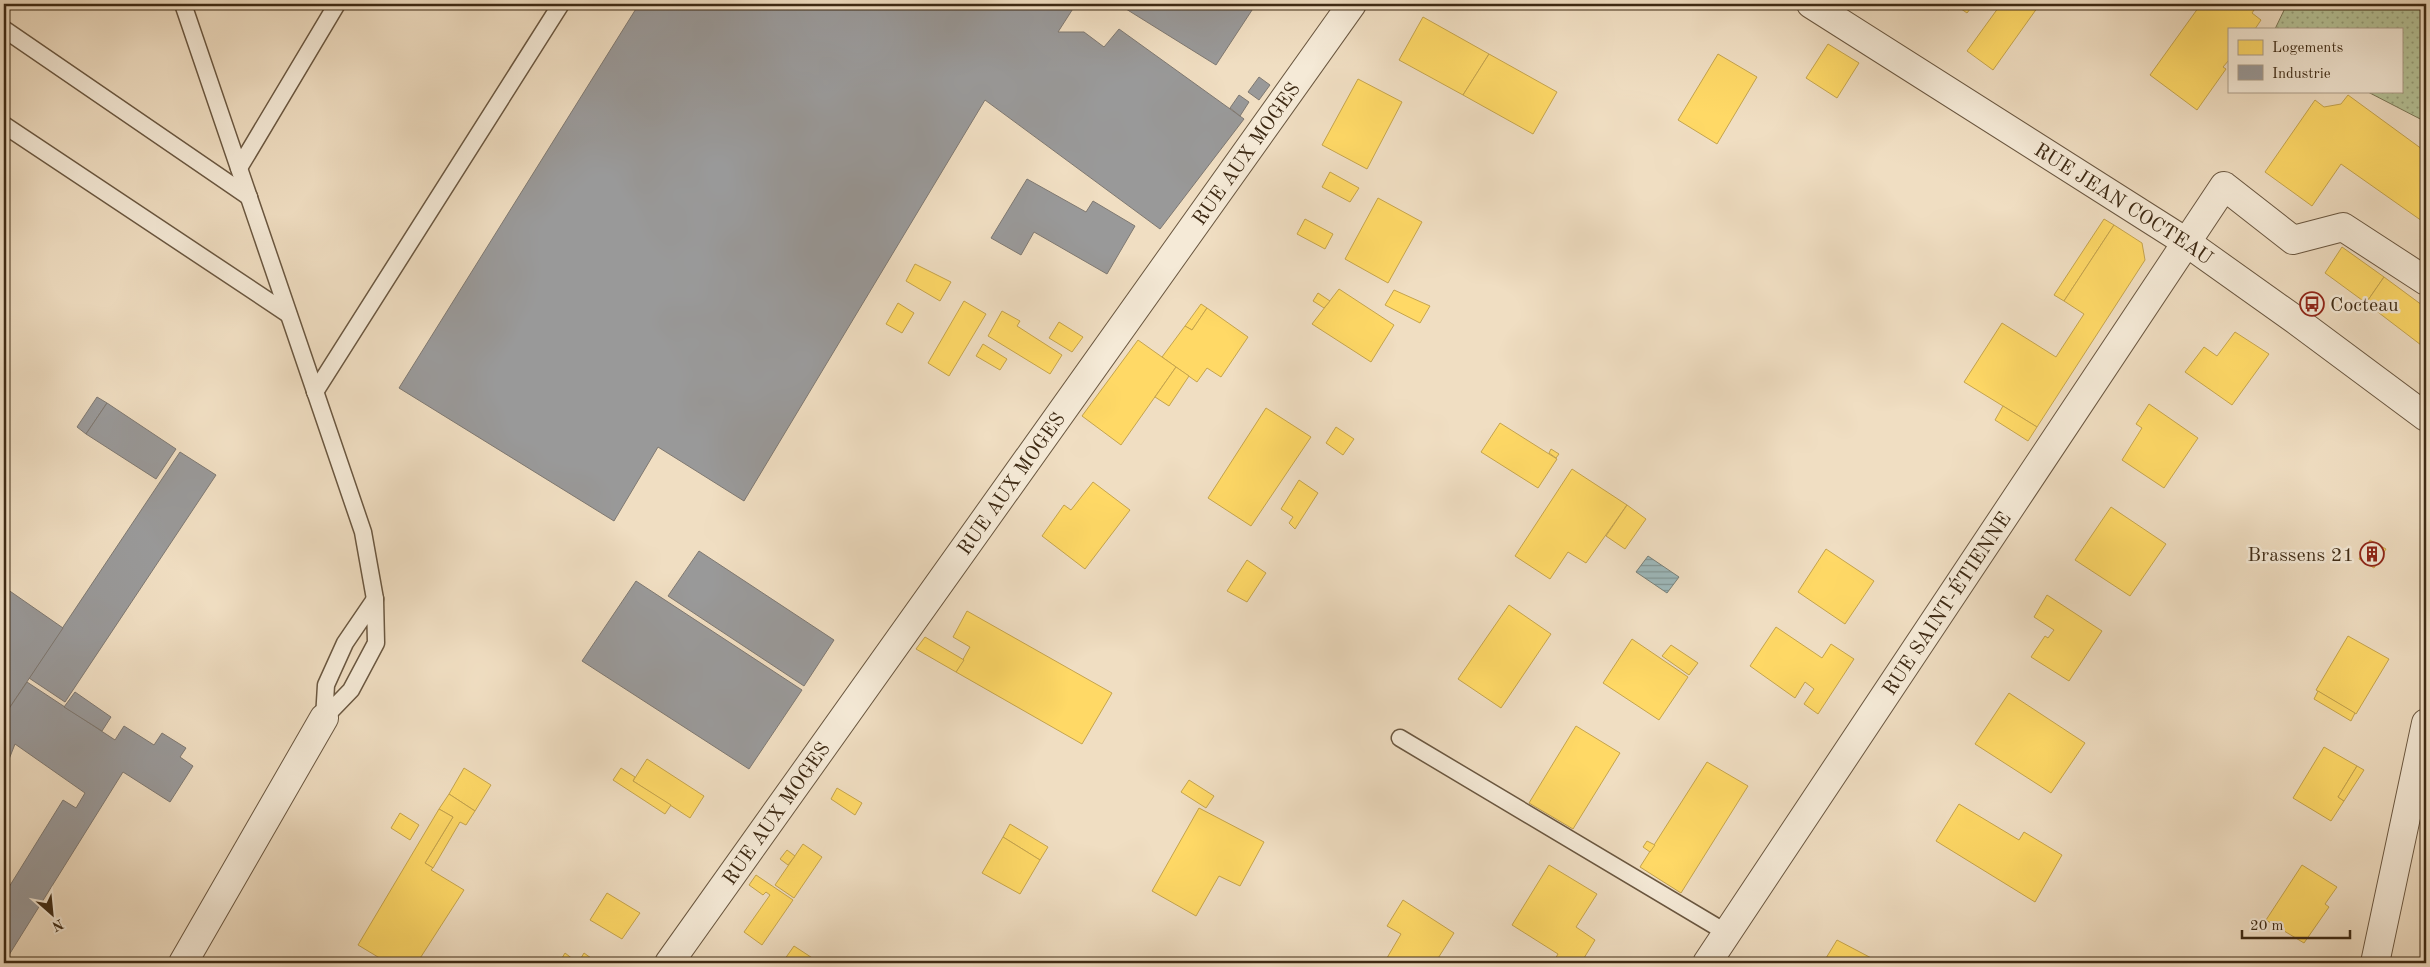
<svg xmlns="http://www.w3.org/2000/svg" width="2430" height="967" font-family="'Old Standard TT',serif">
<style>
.park{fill:url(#park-dots);stroke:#7a7656}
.water{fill:url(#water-rules);stroke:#788079}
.homes{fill:#ffd966;stroke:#c5a44d}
.industry{fill:#999;stroke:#7e7871}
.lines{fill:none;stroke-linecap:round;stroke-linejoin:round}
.lane-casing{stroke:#6a5740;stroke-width:19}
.street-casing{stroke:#6a5740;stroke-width:30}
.lane{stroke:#f5ead7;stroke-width:16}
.street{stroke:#f5ead7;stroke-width:28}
.labels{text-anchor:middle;stroke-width:5;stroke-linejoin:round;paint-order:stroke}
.street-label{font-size:20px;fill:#3e2a14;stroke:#f5ead7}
.poi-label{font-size:20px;fill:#3e2a14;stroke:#f5ead7;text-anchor:start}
</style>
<defs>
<pattern id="park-dots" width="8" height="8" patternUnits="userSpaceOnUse" patternTransform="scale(1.25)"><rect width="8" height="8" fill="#b5c297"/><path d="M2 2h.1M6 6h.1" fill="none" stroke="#959e7a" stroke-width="1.8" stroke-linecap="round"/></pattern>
<pattern id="water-rules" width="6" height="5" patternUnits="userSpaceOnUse" patternTransform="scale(1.25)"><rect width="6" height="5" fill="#9ebabd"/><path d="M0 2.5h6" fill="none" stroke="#829798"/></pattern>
</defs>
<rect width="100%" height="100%" fill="#f0dec2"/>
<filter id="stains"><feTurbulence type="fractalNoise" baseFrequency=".004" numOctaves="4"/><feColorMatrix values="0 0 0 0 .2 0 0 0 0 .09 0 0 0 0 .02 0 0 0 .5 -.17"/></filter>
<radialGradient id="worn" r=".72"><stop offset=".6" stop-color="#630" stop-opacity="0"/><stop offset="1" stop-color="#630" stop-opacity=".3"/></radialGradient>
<path class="park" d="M 2287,4 L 2426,4 L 2426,122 L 2366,91 L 2401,91 L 2401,29 L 2275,29 Z"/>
<path class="water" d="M 1648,556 L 1679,577 L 1667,593 L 1636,572 Z"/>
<g class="homes">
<path d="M 1940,4 L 1954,4 L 1949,10 Z"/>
<path d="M 1954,4 L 1974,4 L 1967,13 Z"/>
<path d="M 2001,4 L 2040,4 L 1993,70 L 1967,51 Z"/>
<path d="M 2201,4 L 2258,4 L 2252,13 L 2261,20 L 2255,29 L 2229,29 L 2229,60 L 2223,67 L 2226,69 L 2197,110 L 2150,75 Z"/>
<path d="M 1423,17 L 1489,54 L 1463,95 L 1399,60 Z"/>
<path d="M 1828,44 L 1859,63 L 1837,98 L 1806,78 Z"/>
<path d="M 1489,54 L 1557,92 L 1533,134 L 1463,95 Z"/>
<path d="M 1718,54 L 1757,77 L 1717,144 L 1678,120 Z"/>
<path d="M 1358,79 L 1402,102 L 1367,169 L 1322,145 Z"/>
<path d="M 2348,95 L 2426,152 L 2426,216 L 2422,221 L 2341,164 L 2312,206 L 2265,172 L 2315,100 L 2324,107 L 2341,104 Z"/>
<path d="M 1330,172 L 1359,188 L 1350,202 L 1322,187 Z"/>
<path d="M 1378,198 L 1422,222 L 1388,283 L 1345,259 Z"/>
<path d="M 1305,219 L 1333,234 L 1325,249 L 1297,234 Z"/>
<path d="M 2104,219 L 2114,225 L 2064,301 L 2054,295 Z"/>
<path d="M 2114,225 L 2142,243 L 2145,260 L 2037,427 L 1964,382 L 2002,323 L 2056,357 L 2084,314 L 2064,301 Z"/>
<path d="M 2342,247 L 2384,277 L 2366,303 L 2325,273 Z"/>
<path d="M 915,264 L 951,282 L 940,301 L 906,281 Z"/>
<path d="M 2384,277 L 2426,308 L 2426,338 L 2421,345 L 2366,303 Z"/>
<path d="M 1339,289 L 1394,325 L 1371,362 L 1312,324 Z"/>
<path d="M 1394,290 L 1430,306 L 1420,323 L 1385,305 Z"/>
<path d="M 1318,293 L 1330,301 L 1324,308 L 1313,301 Z"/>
<path d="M 964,301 L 986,314 L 949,376 L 928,363 Z"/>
<path d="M 898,303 L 914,313 L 902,333 L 886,324 Z"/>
<path d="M 1201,304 L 1207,308 L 1192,330 L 1185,326 Z"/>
<path d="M 1207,308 L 1248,337 L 1221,377 L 1207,368 L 1197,382 L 1162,357 L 1185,326 L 1192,330 Z"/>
<path d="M 1002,311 L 1020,321 L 1017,326 L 1062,355 L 1050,374 L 988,336 Z"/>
<path d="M 1059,322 L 1083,337 L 1072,352 L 1049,338 Z"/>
<path d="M 2235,332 L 2269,354 L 2232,405 L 2185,372 L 2204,347 L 2217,356 Z"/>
<path d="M 1138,340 L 1176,367 L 1121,445 L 1082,416 Z"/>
<path d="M 983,344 L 1007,359 L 1000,370 L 976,356 Z"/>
<path d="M 1176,367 L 1189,376 L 1169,406 L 1155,397 Z"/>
<path d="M 2149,404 L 2198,438 L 2164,488 L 2122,460 L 2142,428 L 2136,424 Z"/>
<path d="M 2003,406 L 2037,427 L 2028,441 L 1995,420 Z"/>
<path d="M 1266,408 L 1311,437 L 1251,526 L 1208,498 Z"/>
<path d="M 1500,423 L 1557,459 L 1538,488 L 1481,452 Z"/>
<path d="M 1336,427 L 1354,439 L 1343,455 L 1326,443 Z"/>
<path d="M 1551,449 L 1559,454 L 1556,458 L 1549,453 Z"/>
<path d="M 1572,469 L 1627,505 L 1586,563 L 1568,552 L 1550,579 L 1515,556 Z"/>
<path d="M 1299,480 L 1318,493 L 1295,529 L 1289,523 L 1293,517 L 1281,509 Z"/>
<path d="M 1093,482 L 1130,510 L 1085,569 L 1042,536 L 1064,505 L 1071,510 Z"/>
<path d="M 1627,505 L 1646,519 L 1625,549 L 1606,536 Z"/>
<path d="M 2111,507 L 2166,544 L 2130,596 L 2075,560 Z"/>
<path d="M 2370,540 L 2386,549 L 2374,568 L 2359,559 Z"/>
<path d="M 1826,549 L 1874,581 L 1845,624 L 1798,592 Z"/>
<path d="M 1247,560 L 1266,573 L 1247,602 L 1227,591 Z"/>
<path d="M 2047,595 L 2102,631 L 2069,681 L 2031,657 L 2045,636 L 2048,638 L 2054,630 L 2034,617 Z"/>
<path d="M 1509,605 L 1551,634 L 1501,708 L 1458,679 Z"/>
<path d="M 967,611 L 1112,693 L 1082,744 L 956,672 L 970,647 L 953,637 Z"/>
<path d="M 1776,627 L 1822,658 L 1831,644 L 1854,659 L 1818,714 L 1804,704 L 1814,689 L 1805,682 L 1795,698 L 1750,666 Z"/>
<path d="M 2348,636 L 2389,659 L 2356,714 L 2316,690 Z"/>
<path d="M 925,637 L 964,660 L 956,672 L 916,649 Z"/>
<path d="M 1632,639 L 1688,677 L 1659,720 L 1603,683 Z"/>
<path d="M 1671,645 L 1698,663 L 1689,675 L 1662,656 Z"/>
<path d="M 2318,691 L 2355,713 L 2351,721 L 2314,699 Z"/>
<path d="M 2009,693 L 2085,743 L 2051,793 L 1975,744 Z"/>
<path d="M 1576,726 L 1620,753 L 1573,829 L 1529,803 Z"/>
<path d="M 2324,747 L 2357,766 L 2338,797 L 2344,801 L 2331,821 L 2293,798 Z"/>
<path d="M 647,759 L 704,796 L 690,818 L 633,781 Z"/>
<path d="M 1707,762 L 1748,786 L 1681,893 L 1640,867 Z"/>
<path d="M 2357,766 L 2364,770 L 2344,801 L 2338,797 Z"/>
<path d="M 464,768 L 491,785 L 475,811 L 449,794 Z"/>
<path d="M 621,768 L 635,777 L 633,781 L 671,805 L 665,814 L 613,780 Z"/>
<path d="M 1189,780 L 1214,796 L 1206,808 L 1181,792 Z"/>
<path d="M 837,788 L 862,803 L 855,815 L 831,799 Z"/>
<path d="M 449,794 L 475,811 L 466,825 L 460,822 L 433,868 L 425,863 L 453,817 L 439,809 Z"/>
<path d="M 1959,804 L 2019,840 L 2024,832 L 2062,855 L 2035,902 L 1936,841 Z"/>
<path d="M 1199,808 L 1264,842 L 1240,886 L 1219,876 L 1196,916 L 1152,891 Z"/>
<path d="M 439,809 L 453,817 L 425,863 L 433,868 L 431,870 L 464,890 L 417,963 L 388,963 L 358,945 Z"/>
<path d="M 400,813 L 419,825 L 410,840 L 391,828 Z"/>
<path d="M 1010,824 L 1048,847 L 1040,860 L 1003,837 Z"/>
<path d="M 1003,837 L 1040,860 L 1020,894 L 982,873 Z"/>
<path d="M 1647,841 L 1655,845 L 1650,852 L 1643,847 Z"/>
<path d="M 803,844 L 822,857 L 794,898 L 775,885 Z"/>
<path d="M 787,850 L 795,856 L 788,865 L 780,859 Z"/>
<path d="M 1549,865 L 1597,894 L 1576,927 L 1595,940 L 1584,958 L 1592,963 L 1557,963 L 1554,961 L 1558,954 L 1512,925 Z"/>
<path d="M 2302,865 L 2337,887 L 2325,904 L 2329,907 L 2304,943 L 2266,920 Z"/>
<path d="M 756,875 L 793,900 L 762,945 L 744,932 L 770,895 L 766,892 L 763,895 L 749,885 Z"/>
<path d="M 607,893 L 640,913 L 622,939 L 590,920 Z"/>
<path d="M 1403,900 L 1454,933 L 1435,963 L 1384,963 L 1401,934 L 1387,926 Z"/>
<path d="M 1837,940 L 1877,961 L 1876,963 L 1823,963 Z"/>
<path d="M 794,946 L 820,963 L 782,963 Z"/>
<path d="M 565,953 L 578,963 L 584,953 L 598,963 L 559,963 Z"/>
</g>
<g class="industry">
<path d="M 639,4 L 1076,4 L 1058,32 L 1084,32 L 1104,47 L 1119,29 L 1244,119 L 1160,229 L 985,100 L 744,501 L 658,447 L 614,521 L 399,388 Z"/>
<path d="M 1118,4 L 1256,4 L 1216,65 Z"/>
<path d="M 1259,77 L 1270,85 L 1259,100 L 1248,92 Z"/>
<path d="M 1239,95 L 1249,102 L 1240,116 L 1230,108 Z"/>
<path d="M 1027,179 L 1086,212 L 1093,201 L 1135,226 L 1107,274 L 1034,232 L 1021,255 L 991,238 Z"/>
<path d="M 97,397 L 107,403 L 86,434 L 77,427 Z"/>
<path d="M 107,403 L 176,449 L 156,479 L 86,434 Z"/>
<path d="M 180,452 L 216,475 L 65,702 L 29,678 Z"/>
<path d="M 699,551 L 834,640 L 804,686 L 668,596 Z"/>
<path d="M 636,581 L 802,690 L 749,769 L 582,661 Z"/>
<path d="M 4,587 L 63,628 L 4,716 Z"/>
<path d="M 27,682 L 115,740 L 124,726 L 154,745 L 162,733 L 186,748 L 180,757 L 193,766 L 170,802 L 123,772 L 4,963 L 4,895 L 63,800 L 76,808 L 85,793 L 15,744 L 4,772 L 4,716 Z"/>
<path d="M 75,692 L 111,717 L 102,731 L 64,707 Z"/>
</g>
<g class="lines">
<g class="lane-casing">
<g id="lane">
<path d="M 183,4 L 363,532 L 375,599"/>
<path d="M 4,29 L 249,197"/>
<path d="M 4,125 L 288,314"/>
<path d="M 239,168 L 337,4"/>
<path d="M 315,392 L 561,4"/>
<path d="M 375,599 L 376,643 L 351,690 L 324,718 L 326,685 L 345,643 Z"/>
<path d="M 1400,738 L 1727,933"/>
</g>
</g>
<g class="street-casing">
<g id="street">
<path id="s1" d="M 1811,4 L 2186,242 L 2297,321 L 2426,417"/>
<path d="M 183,963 L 324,718"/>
<path id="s2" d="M 669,963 L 1352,4"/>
<path id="s3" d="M 1707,963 L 2224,186 L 2293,240 L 2343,227 L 2426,281"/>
<path d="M 2375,963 L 2426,723"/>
</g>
</g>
<use href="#lane" class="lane"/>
<use href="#street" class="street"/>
</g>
<defs>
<g id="bus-ring" transform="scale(1.25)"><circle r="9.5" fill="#f5ead7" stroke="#8f2418" stroke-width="1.5"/><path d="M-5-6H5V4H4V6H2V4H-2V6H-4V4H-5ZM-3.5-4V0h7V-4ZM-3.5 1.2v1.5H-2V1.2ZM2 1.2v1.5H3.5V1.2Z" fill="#8f2418"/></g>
<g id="building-ring" transform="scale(1.25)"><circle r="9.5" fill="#f5ead7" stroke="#8f2418" stroke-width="1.5"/><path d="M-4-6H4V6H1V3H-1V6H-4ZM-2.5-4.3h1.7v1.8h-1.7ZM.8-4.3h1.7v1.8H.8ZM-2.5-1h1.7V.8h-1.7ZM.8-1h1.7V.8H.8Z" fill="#8f2418"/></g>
</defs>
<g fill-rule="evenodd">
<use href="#bus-ring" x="2312" y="304"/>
<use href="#building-ring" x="2372" y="554"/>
</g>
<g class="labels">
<g class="street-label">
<text dy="7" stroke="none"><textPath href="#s2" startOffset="994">RUE AUX MOGES</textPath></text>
<text dy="7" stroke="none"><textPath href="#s1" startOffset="371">RUE JEAN COCTEAU</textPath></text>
<text dy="7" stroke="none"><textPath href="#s2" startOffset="589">RUE AUX MOGES</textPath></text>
<text dy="7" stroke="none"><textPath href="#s3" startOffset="432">RUE SAINT-ÉTIENNE</textPath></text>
<text dy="7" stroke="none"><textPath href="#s2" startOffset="184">RUE AUX MOGES</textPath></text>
</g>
<g class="poi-label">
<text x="2330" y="311">Cocteau</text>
<text x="2354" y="561" text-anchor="end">Brassens 21</text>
</g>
</g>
<rect width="2430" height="967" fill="none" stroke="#f0dec2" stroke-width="20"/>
<rect x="5" y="5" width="2420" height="957" fill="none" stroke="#3e2a14" stroke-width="2.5"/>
<rect x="10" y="10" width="2410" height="947" fill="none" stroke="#3e2a14"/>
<rect x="2228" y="28" width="175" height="65" fill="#f5ead7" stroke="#ac9d89"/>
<rect x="2238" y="40" width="25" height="15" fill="#ffd966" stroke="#ac9d89"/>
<text x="2272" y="52" font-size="15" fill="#3e2a14">Logements</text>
<rect x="2238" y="65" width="25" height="15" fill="#999999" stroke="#ac9d89"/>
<text x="2272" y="78" font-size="15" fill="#3e2a14">Industrie</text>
<g transform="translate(52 914) rotate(153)" stroke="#f5ead7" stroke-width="4" paint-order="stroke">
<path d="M0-4L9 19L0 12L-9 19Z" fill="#3e2a14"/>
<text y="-8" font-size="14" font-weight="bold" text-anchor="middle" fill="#3e2a14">N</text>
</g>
<path d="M2242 930v8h108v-8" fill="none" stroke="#3e2a14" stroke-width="2.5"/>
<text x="2250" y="930" font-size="15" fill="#3e2a14" stroke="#f5ead7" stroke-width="4" paint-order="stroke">20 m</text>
<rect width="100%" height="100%" filter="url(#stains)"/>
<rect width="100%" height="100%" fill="url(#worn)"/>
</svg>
